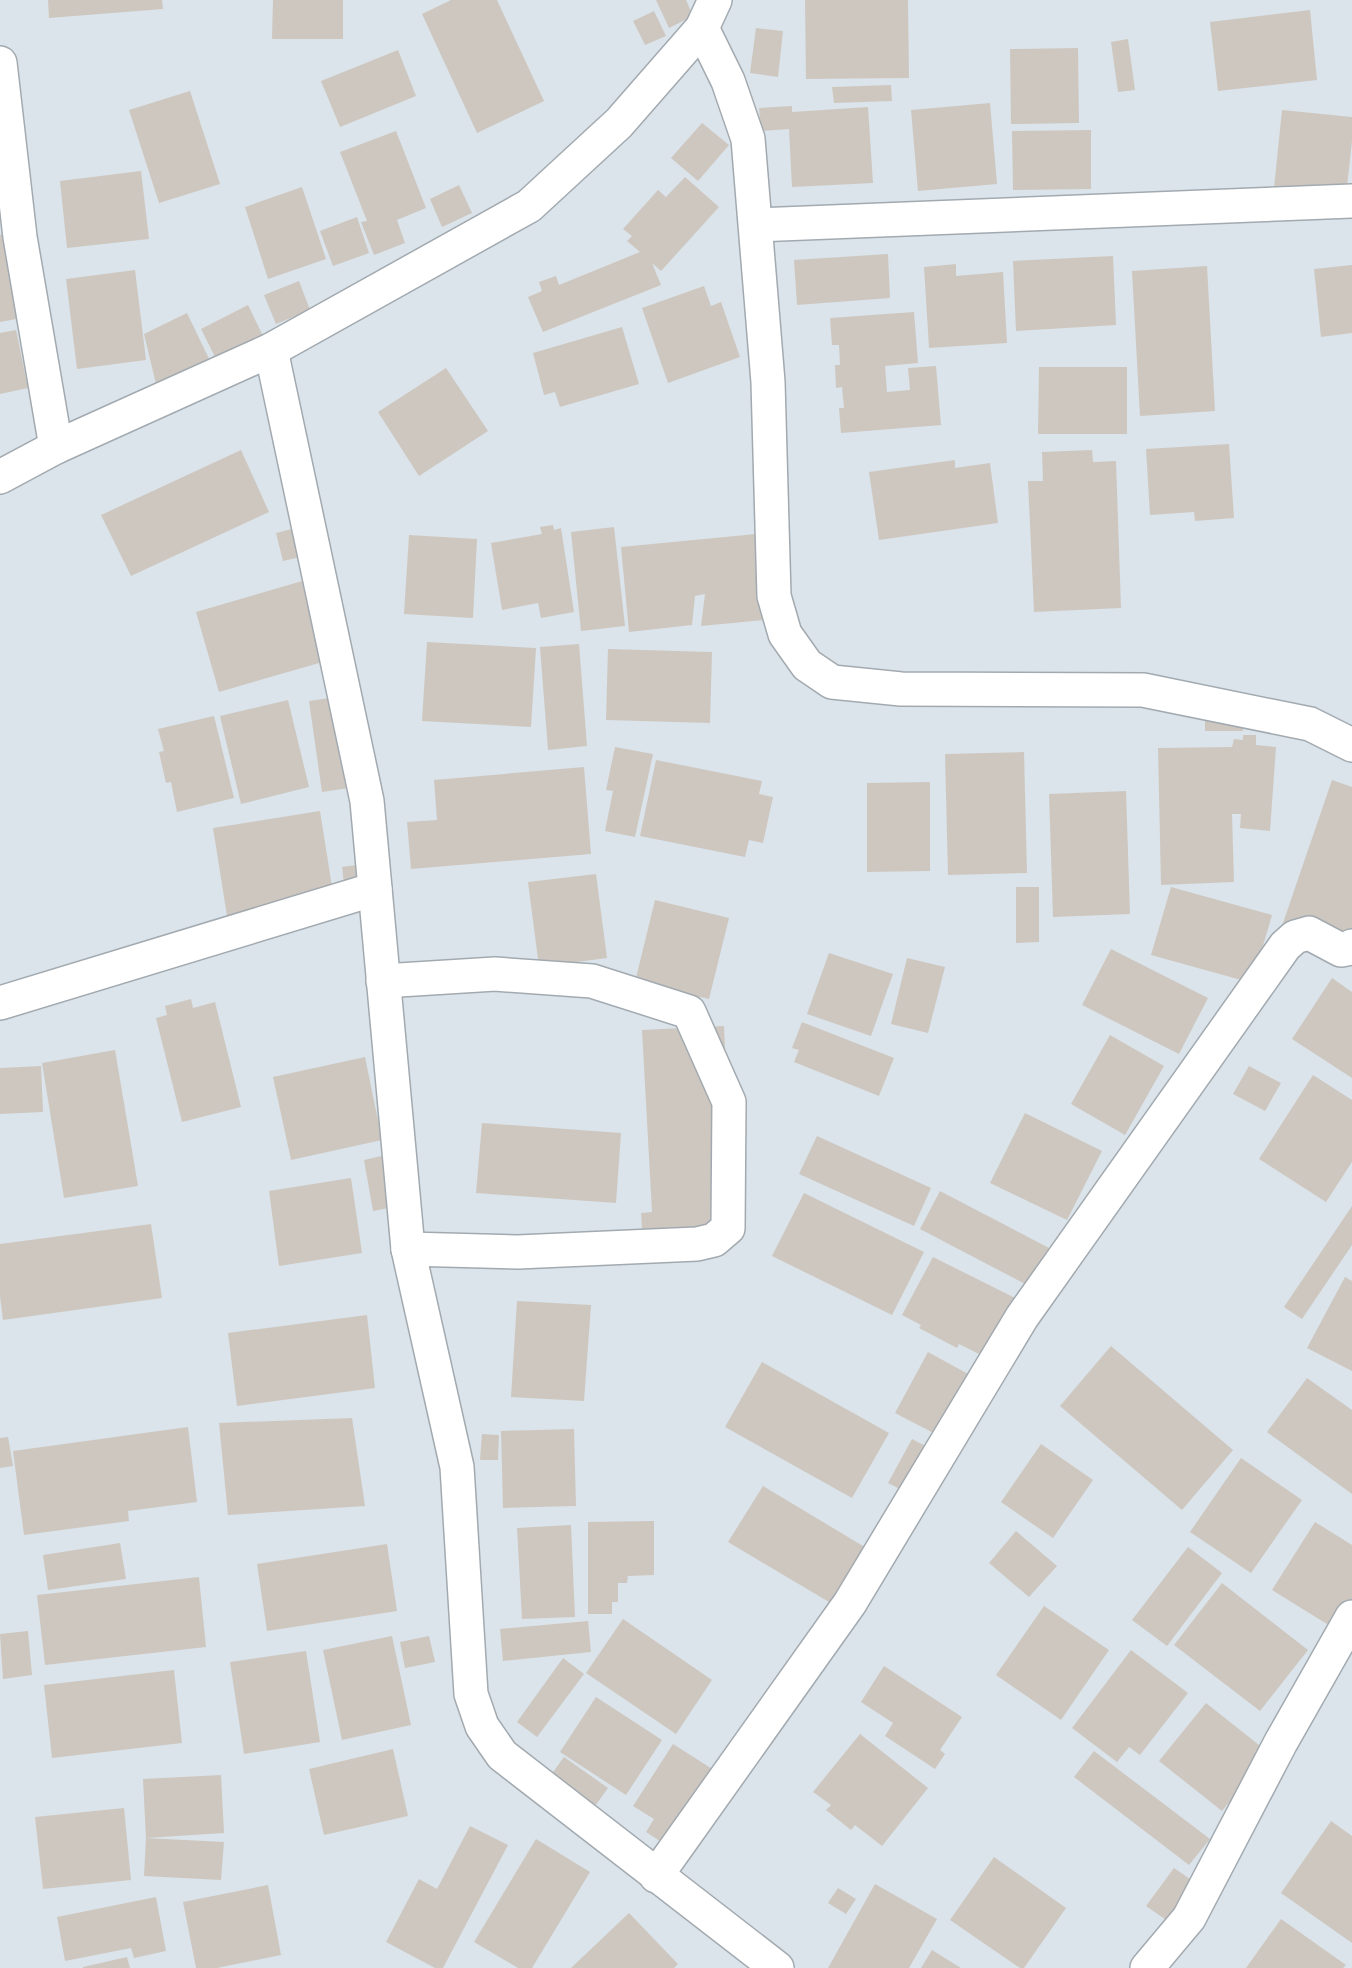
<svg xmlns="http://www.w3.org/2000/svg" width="1352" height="1968" font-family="Bitter,serif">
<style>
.building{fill:#cec7c0}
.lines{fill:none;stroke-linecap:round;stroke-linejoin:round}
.street-casing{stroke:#a2aab0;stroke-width:36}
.street{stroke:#fff;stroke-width:33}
</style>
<rect width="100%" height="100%" fill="#dbe4ea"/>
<g class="building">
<path d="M 48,0 L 162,0 L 163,9 L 49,18 Z"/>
<path d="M 273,0 L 343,0 L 343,39 L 272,39 Z"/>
<path d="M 451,0 L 497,0 L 544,101 L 477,133 L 422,14 Z"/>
<path d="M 656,0 L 686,0 L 693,16 L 669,28 Z"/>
<path d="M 805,0 L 908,0 L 909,78 L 806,79 Z"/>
<path d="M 1310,10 L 1317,80 L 1218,91 L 1210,22 Z"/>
<path d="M 654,11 L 666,36 L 645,45 L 633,21 Z"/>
<path d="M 756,28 L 783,31 L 778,77 L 750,73 Z"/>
<path d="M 1128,39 L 1135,90 L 1118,92 L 1111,42 Z"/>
<path d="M 1078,48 L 1079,123 L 1011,124 L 1010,49 Z"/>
<path d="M 398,50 L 416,96 L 340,127 L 321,81 Z"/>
<path d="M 891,85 L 892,101 L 834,103 L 832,87 Z"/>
<path d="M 190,91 L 220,184 L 159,203 L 129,110 Z"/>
<path d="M 990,103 L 997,184 L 918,191 L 911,110 Z"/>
<path d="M 792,106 L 792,112 L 868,107 L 873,183 L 792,187 L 789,129 L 761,131 L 759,108 Z"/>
<path d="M 1282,110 L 1352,117 L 1352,141 L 1346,196 L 1274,188 Z"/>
<path d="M 702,123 L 729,145 L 698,181 L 671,158 Z"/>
<path d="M 1091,130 L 1091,189 L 1013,190 L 1012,131 Z"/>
<path d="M 396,131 L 426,208 L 397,220 L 405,243 L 374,255 L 361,222 L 367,221 L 340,152 Z"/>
<path d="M 141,171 L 149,239 L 67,248 L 60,181 Z"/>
<path d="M 685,177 L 719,207 L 661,271 L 652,263 L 661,285 L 543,332 L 528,297 L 542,291 L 539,282 L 556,276 L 559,285 L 640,252 L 627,241 L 632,236 L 623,229 L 658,190 L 666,197 Z"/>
<path d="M 459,185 L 472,213 L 442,227 L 430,199 Z"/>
<path d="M 302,187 L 326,259 L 268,279 L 245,207 Z"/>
<path d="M 357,217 L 369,253 L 333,266 L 320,231 Z"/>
<path d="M 19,232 L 33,316 L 0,322 L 0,235 Z"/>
<path d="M 888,254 L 890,298 L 797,305 L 794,260 Z"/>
<path d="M 1113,256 L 1116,325 L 1016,331 L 1013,261 Z"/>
<path d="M 956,264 L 956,276 L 1003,272 L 1007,343 L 929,348 L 924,267 Z"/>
<path d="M 1352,265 L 1352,333 L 1321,337 L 1314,269 Z"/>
<path d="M 1207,266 L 1215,411 L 1140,416 L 1132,271 Z"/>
<path d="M 135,270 L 146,360 L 77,369 L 66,279 Z"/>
<path d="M 299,281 L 310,310 L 276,324 L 264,295 Z"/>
<path d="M 704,286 L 711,306 L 721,302 L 740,357 L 668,383 L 642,308 Z"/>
<path d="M 248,305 L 264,338 L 217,361 L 201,329 Z"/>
<path d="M 914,312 L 918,363 L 885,366 L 887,392 L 910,390 L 908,368 L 936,366 L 941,425 L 841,433 L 839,408 L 844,408 L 842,387 L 836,388 L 835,365 L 840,365 L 839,345 L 832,345 L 830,318 Z"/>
<path d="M 187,313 L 212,365 L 156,384 L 144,334 Z"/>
<path d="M 622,327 L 639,384 L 560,407 L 555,392 L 544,395 L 533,353 Z"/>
<path d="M 16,330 L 28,388 L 0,394 L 0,333 Z"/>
<path d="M 1039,367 L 1127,367 L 1127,434 L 1038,434 Z"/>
<path d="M 446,368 L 488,431 L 419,476 L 378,412 Z"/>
<path d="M 1229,444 L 1234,518 L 1195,521 L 1194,512 L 1150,515 L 1146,449 Z"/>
<path d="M 241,450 L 269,512 L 131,576 L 101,515 Z"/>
<path d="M 1092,450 L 1093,462 L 1116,461 L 1121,608 L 1034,612 L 1028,481 L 1043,481 L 1042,452 Z"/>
<path d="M 955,460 L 955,468 L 990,463 L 998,523 L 879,540 L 869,472 Z"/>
<path d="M 311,524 L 318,553 L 283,561 L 276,533 Z"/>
<path d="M 553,525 L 554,530 L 561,528 L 574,612 L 541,618 L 538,603 L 502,610 L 491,543 L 542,534 L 540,527 Z"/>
<path d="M 614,527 L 625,626 L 581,631 L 571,532 Z"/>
<path d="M 756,534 L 764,620 L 701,626 L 705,594 L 695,596 L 692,625 L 629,632 L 621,547 Z"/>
<path d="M 409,535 L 477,539 L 473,618 L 404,614 Z"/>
<path d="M 309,579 L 333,659 L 219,692 L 196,612 Z"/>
<path d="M 427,642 L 536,648 L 531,727 L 422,721 Z"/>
<path d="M 579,644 L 587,746 L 548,750 L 540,647 Z"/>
<path d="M 608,649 L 712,652 L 710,723 L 606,720 Z"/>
<path d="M 343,696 L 356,787 L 322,792 L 309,701 Z"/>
<path d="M 288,700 L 309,787 L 241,804 L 220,716 Z"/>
<path d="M 1243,713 L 1243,731 L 1205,731 L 1205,714 Z"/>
<path d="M 214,716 L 234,798 L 177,812 L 171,782 L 166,783 L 159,752 L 164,751 L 158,729 Z"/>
<path d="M 1243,735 L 1256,735 L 1256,745 L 1276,747 L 1270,831 L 1240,828 L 1241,814 L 1232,814 L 1234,882 L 1161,885 L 1158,748 L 1232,747 L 1234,739 L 1243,740 Z"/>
<path d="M 615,747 L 653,754 L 635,837 L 605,831 L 613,791 L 606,790 Z"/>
<path d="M 1024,752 L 1027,873 L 948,875 L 945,754 Z"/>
<path d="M 656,760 L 762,781 L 759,794 L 773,797 L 763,843 L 749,840 L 745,857 L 640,836 Z"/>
<path d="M 584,767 L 591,854 L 411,869 L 407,822 L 437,820 L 434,780 Z"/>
<path d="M 1332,780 L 1352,787 L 1352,946 L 1283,923 Z"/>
<path d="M 930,782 L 930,871 L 867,872 L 867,783 Z"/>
<path d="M 1126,791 L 1130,914 L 1053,917 L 1049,794 Z"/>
<path d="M 320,811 L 333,893 L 228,922 L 213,828 Z"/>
<path d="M 364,864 L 368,889 L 345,892 L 342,867 Z"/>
<path d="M 596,874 L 607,958 L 539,967 L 528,882 Z"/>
<path d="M 1016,887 L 1039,887 L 1039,942 L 1016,943 Z"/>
<path d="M 1171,887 L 1272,915 L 1252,983 L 1151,955 Z"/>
<path d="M 655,900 L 729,918 L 709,999 L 635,982 Z"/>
<path d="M 1111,949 L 1208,998 L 1179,1054 L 1082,1005 Z"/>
<path d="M 829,953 L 893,974 L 871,1036 L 807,1014 Z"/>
<path d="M 907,958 L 945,967 L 928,1033 L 891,1024 Z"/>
<path d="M 1332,978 L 1352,992 L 1352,1078 L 1292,1039 Z"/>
<path d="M 191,999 L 193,1008 L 215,1002 L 241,1107 L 182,1122 L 156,1018 L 167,1015 L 165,1006 Z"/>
<path d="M 802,1022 L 894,1058 L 879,1096 L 794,1062 L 799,1050 L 792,1048 Z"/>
<path d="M 724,1026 L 730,1159 L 741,1227 L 643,1242 L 641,1213 L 652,1212 L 642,1030 Z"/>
<path d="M 1110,1035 L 1164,1066 L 1125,1135 L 1071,1104 Z"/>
<path d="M 115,1050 L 138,1186 L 64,1198 L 42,1063 Z"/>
<path d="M 365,1057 L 382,1140 L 291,1160 L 273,1077 Z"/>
<path d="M 41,1066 L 43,1112 L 0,1114 L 0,1068 Z"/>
<path d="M 1249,1066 L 1281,1083 L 1265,1111 L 1233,1094 Z"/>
<path d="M 1313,1075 L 1352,1100 L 1352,1162 L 1326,1202 L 1259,1159 Z"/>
<path d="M 1025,1113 L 1102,1151 L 1067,1220 L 990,1183 Z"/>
<path d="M 482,1123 L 621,1133 L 616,1203 L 476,1193 Z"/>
<path d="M 817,1136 L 931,1188 L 914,1226 L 799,1174 Z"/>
<path d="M 390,1154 L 400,1206 L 373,1211 L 364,1160 Z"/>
<path d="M 351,1178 L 362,1253 L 279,1266 L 269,1191 Z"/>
<path d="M 940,1191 L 1049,1248 L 1029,1286 L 920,1229 Z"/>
<path d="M 804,1193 L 924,1252 L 892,1315 L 772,1256 Z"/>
<path d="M 1352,1206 L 1352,1245 L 1302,1319 L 1284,1307 Z"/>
<path d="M 151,1224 L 162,1298 L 3,1320 L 0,1296 L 0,1244 Z"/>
<path d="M 933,1257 L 1015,1298 L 985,1357 L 959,1344 L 957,1348 L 919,1328 L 921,1325 L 902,1315 Z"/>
<path d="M 1345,1277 L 1352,1281 L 1352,1371 L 1307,1348 Z"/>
<path d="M 517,1301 L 591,1305 L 584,1401 L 511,1397 Z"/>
<path d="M 367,1315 L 375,1388 L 237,1406 L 228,1333 Z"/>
<path d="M 1111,1346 L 1233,1450 L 1182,1510 L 1060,1406 Z"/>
<path d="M 928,1352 L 979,1380 L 947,1440 L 895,1413 Z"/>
<path d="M 762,1362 L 889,1433 L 852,1498 L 725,1427 Z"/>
<path d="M 1307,1378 L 1352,1410 L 1352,1494 L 1267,1432 Z"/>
<path d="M 352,1418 L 365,1506 L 228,1515 L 219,1423 Z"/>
<path d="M 188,1427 L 197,1502 L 128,1511 L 129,1521 L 24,1535 L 13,1451 Z"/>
<path d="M 574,1429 L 576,1506 L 503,1508 L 501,1431 Z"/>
<path d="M 482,1434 L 499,1435 L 498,1460 L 480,1460 Z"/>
<path d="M 8,1437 L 13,1466 L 0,1468 L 0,1438 Z"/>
<path d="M 912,1439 L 945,1456 L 908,1493 L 888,1483 Z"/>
<path d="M 1041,1444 L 1093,1480 L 1053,1538 L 1001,1502 Z"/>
<path d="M 1241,1458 L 1302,1500 L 1251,1573 L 1190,1532 Z"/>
<path d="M 763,1486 L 868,1549 L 834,1605 L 728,1542 Z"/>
<path d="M 654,1521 L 654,1575 L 628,1576 L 627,1583 L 618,1583 L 618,1602 L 612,1602 L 612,1614 L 588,1614 L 588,1522 Z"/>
<path d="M 1315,1522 L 1352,1545 L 1352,1602 L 1335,1629 L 1272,1590 Z"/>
<path d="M 571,1525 L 575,1617 L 522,1619 L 517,1528 Z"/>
<path d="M 1016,1531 L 1057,1566 L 1029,1597 L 989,1563 Z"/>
<path d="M 120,1543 L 126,1579 L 48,1590 L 43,1555 Z"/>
<path d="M 387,1544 L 397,1611 L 267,1631 L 257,1564 Z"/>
<path d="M 1188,1547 L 1222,1573 L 1167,1646 L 1132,1620 Z"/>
<path d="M 199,1577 L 206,1647 L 45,1665 L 37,1595 Z"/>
<path d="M 1222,1583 L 1308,1650 L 1260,1711 L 1174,1645 Z"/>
<path d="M 1044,1606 L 1109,1650 L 1061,1720 L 996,1675 Z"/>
<path d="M 623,1619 L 712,1680 L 676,1734 L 586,1673 Z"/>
<path d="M 588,1621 L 591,1652 L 503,1661 L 500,1629 Z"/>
<path d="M 28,1631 L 32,1675 L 3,1679 L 0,1634 Z"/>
<path d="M 392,1636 L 411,1725 L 342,1740 L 323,1650 Z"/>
<path d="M 429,1636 L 435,1662 L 405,1668 L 400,1642 Z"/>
<path d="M 1131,1650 L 1188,1693 L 1140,1755 L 1129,1747 L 1117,1762 L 1072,1728 Z"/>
<path d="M 306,1651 L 320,1742 L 244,1754 L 230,1662 Z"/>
<path d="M 563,1658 L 584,1674 L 537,1737 L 517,1722 Z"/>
<path d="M 884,1666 L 962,1717 L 940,1750 L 945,1754 L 935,1769 L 885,1736 L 893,1723 L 861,1702 Z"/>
<path d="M 174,1670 L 182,1743 L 52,1758 L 44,1685 Z"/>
<path d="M 596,1697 L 662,1740 L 626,1795 L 560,1752 Z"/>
<path d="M 1206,1703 L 1269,1753 L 1222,1811 L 1159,1761 Z"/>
<path d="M 860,1734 L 928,1788 L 882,1846 L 855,1825 L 851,1830 L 826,1810 L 831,1805 L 813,1792 Z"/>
<path d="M 673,1744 L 728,1779 L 680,1854 L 646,1832 L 654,1819 L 633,1806 Z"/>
<path d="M 393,1749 L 408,1816 L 324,1835 L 309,1769 Z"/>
<path d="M 1094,1751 L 1210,1839 L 1189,1865 L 1074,1777 Z"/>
<path d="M 564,1757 L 608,1788 L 595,1806 L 551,1775 Z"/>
<path d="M 221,1775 L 224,1833 L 146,1838 L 143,1779 Z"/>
<path d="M 124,1808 L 131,1880 L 43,1889 L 35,1817 Z"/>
<path d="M 1331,1821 L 1352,1836 L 1352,1943 L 1281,1893 Z"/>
<path d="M 470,1826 L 508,1845 L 443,1968 L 435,1968 L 386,1942 L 419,1879 L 437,1889 Z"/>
<path d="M 146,1838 L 224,1842 L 221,1880 L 144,1876 Z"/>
<path d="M 536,1839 L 590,1872 L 532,1968 L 518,1968 L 474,1942 Z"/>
<path d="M 994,1857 L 1066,1908 L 1024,1968 L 1020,1968 L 950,1920 Z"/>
<path d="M 1174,1868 L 1200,1886 L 1172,1924 L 1146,1906 Z"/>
<path d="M 875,1884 L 937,1919 L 909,1968 L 828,1968 Z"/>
<path d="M 268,1885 L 281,1955 L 217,1968 L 196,1968 L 183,1902 Z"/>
<path d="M 838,1888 L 856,1899 L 846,1914 L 828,1903 Z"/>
<path d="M 156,1897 L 166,1951 L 134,1958 L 131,1948 L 65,1961 L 57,1917 Z"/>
<path d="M 629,1913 L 678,1964 L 674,1968 L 571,1968 Z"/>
<path d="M 1281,1919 L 1346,1965 L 1343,1968 L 1246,1968 Z"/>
<path d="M 932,1950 L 961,1968 L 921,1968 Z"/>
<path d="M 127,1957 L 130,1968 L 83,1968 L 83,1967 Z"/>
</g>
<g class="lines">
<g class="street-casing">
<g id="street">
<path d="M 702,28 L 728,81 L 748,139 L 768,382 L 774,596 L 785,634 L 807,665 L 832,682 L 901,689 L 1143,690 L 1310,724 L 1352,745"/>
<path d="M 0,63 L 20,237 L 56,447"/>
<path d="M 756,225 L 1352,201"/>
<path d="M 271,350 L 367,801 L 408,1249 L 457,1467 L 471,1694 L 482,1726 L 502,1755 L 777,1968"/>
<path d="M 0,477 L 56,447 L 271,350 L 529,206 L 619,123 L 702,28 L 715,0"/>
<path d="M 383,981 L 495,974 L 592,981 L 689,1012 L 729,1102 L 728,1228 L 714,1240 L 697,1244 L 518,1252 L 408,1249"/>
<path d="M 0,1003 L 375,889"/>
<path d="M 656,1876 L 850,1603 L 1022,1317 L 1285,946 L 1295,937 L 1309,933 L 1341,950 L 1351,948 L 1352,946"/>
<path d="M 1147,1968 L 1189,1918 L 1281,1742 L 1352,1617"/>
</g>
</g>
<use href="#street" class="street"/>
</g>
</svg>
